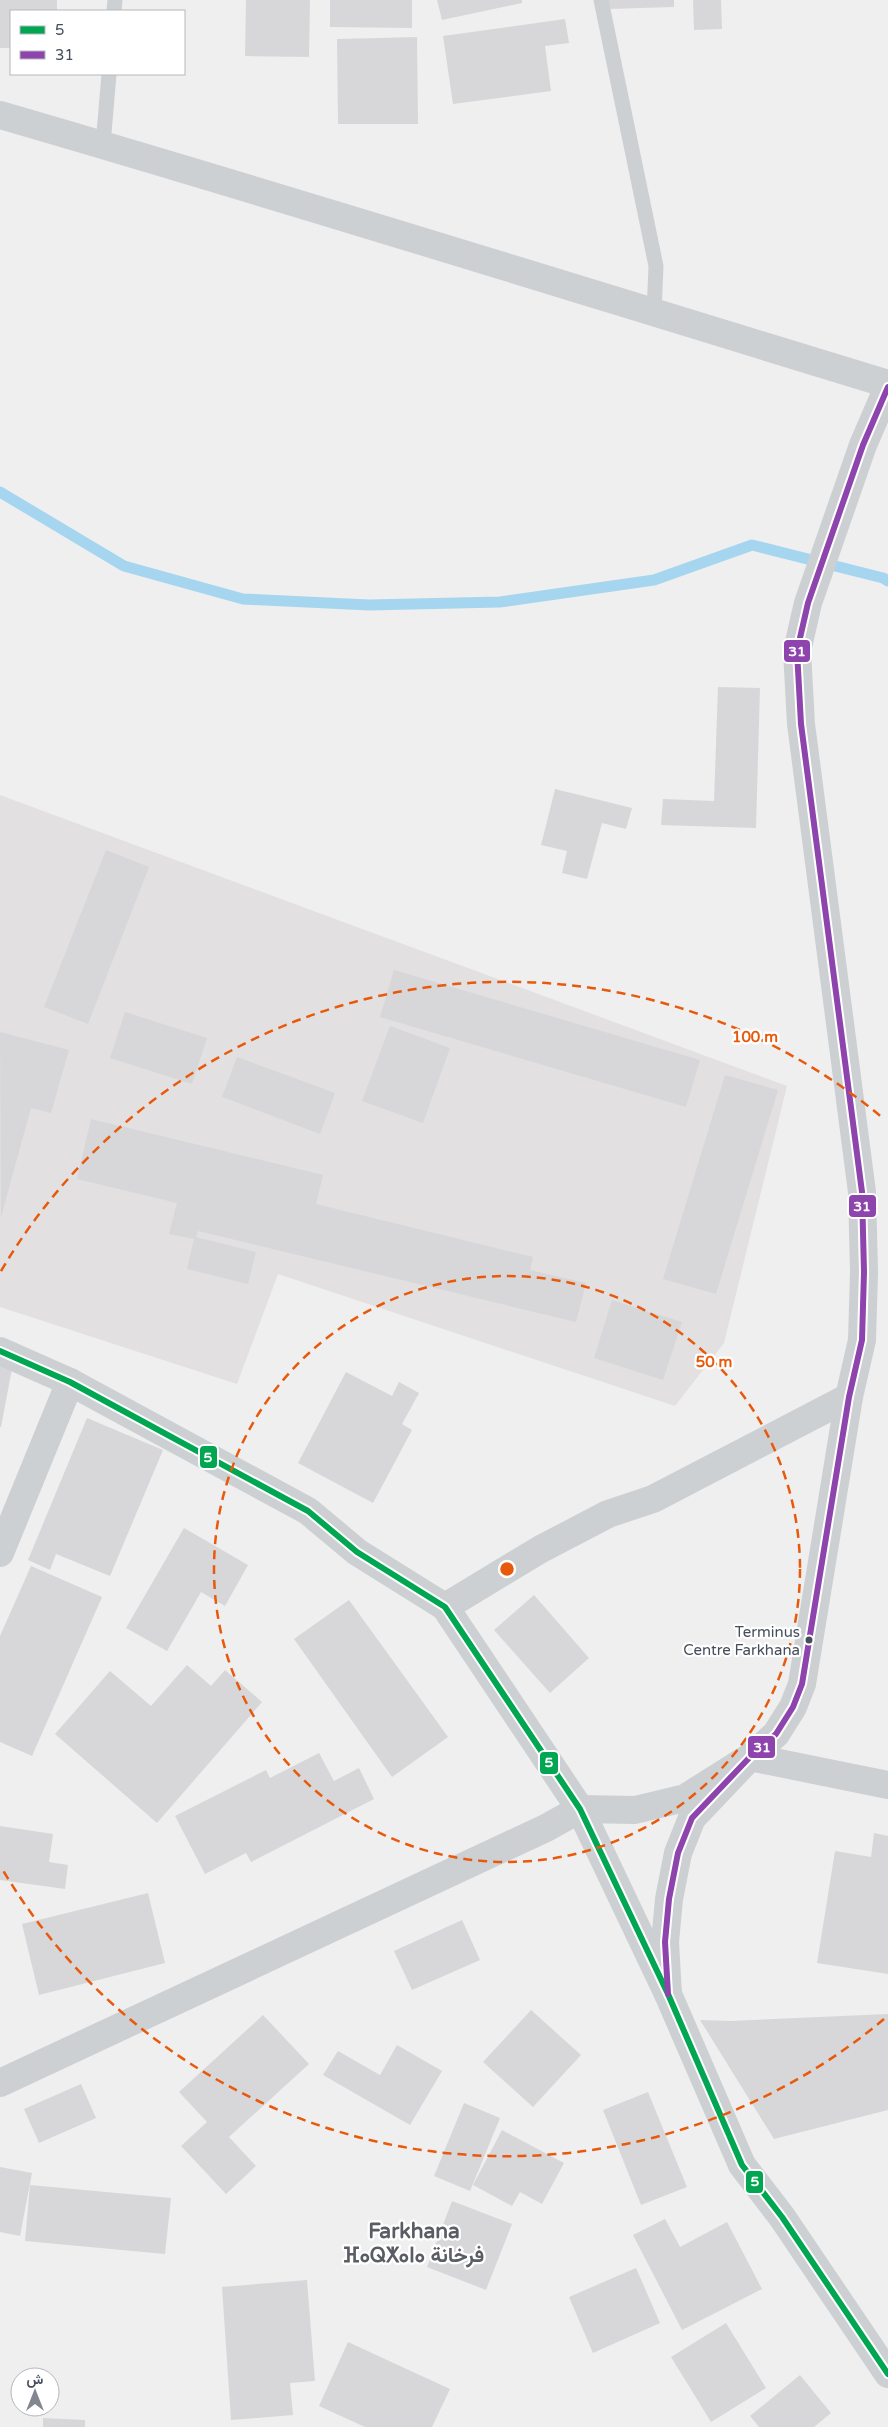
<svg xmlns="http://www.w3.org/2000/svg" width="888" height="2427" font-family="'Varela Round',Vazirmatn,'Noto Sans Tifinagh',sans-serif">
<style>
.education{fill:#e2e0e1}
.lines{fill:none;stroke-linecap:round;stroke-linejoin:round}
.stream{stroke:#a6d6ef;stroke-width:11}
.building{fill:#d7d7d9}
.service{stroke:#cdd0d3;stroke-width:15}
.minor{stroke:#cdd0d3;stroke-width:28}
.tertiary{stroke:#cdd0d3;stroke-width:28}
.bus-1-casing{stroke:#fff;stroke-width:10}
.bus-2-casing{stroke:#fff;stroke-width:10}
.bus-1{stroke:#00a651;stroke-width:6}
.bus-2{stroke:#8e44ad;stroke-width:6}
.ring{fill:none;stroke:#e8590c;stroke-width:2.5;stroke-dasharray:9 6}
.bus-dot{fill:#464e5c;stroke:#fff;stroke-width:2}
.labels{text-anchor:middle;stroke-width:4.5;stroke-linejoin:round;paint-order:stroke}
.bus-label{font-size:15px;fill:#464e5c;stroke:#fff;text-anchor:end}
.district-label{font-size:21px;font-weight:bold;fill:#5a5d63;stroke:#fff}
.centre{fill:#e8590c;stroke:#fff;stroke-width:2.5}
.ring-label{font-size:15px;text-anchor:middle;font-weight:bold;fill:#e8590c;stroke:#fff;stroke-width:4.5;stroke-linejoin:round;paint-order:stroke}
.line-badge{stroke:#fff;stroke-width:2}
.badge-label{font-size:14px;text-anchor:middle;font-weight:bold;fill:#fff}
</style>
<rect width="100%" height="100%" fill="#f0efef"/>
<path class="education" d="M 0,795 L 787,1086 L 724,1343 L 675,1406 L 278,1274 L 237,1384 L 0,1307 Z"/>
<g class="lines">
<path class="stream" d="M 0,492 L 124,566 L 243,599 L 369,605 L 500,602 L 654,580 L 752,545 L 883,578 L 888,581"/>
</g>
<g class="building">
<path d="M 0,0 L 57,0 L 57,11 L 11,11 L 11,48 L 0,48 Z"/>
<path d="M 246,0 L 310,0 L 309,57 L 245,56 Z"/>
<path d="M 330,0 L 412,0 L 412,28 L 330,27 Z"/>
<path d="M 437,0 L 522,0 L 522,3 L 442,20 Z"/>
<path d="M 608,0 L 674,0 L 674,7 L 609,9 Z"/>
<path d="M 693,0 L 721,0 L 722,29 L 694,30 Z"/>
<path d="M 565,19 L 569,43 L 545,46 L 551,91 L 453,104 L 443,36 Z"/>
<path d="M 417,37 L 418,124 L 338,124 L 337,39 Z"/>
<path d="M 718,687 L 760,688 L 756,828 L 661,825 L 663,799 L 714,801 Z"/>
<path d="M 555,789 L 632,808 L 626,829 L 602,823 L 587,879 L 562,873 L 567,851 L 541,845 Z"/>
<path d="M 106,850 L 149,867 L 88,1024 L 44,1007 Z"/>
<path d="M 394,970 L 700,1060 L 686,1107 L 380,1017 Z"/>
<path d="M 125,1012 L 207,1038 L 192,1084 L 110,1058 Z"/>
<path d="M 390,1026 L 450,1048 L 423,1123 L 362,1101 Z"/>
<path d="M 0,1032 L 69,1050 L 51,1113 L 31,1108 L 1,1217 Z"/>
<path d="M 237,1057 L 335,1093 L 320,1134 L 222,1097 Z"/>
<path d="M 725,1075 L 778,1090 L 716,1294 L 663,1279 Z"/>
<path d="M 91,1119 L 323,1175 L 316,1204 L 533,1257 L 530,1270 L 586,1283 L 576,1322 L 198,1231 L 196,1237 L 256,1252 L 248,1284 L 187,1269 L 194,1239 L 169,1234 L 177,1203 L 77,1179 Z"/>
<path d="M 612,1300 L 682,1322 L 663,1380 L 594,1358 Z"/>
<path d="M 0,1356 L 14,1358 L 1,1427 L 0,1427 Z"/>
<path d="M 346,1372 L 392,1396 L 399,1382 L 419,1393 L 402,1424 L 412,1430 L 373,1503 L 298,1463 Z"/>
<path d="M 87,1418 L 163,1450 L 110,1576 L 56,1554 L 50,1570 L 28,1560 Z"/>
<path d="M 184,1528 L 248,1565 L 225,1606 L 201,1592 L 167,1651 L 126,1628 Z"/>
<path d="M 31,1566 L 102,1597 L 32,1756 L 0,1742 L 0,1636 Z"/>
<path d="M 534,1595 L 589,1658 L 550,1693 L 494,1630 Z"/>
<path d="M 349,1600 L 448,1737 L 392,1777 L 294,1639 Z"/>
<path d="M 187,1665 L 211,1686 L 225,1670 L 262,1702 L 157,1823 L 55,1734 L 110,1671 L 151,1706 Z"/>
<path d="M 319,1753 L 334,1781 L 359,1768 L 374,1799 L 251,1862 L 246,1853 L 205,1874 L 175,1816 L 266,1770 L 270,1778 Z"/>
<path d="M 0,1826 L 53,1834 L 49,1862 L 68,1865 L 65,1889 L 0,1880 Z"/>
<path d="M 874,1833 L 888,1836 L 888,1974 L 817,1963 L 835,1851 L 871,1857 Z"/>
<path d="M 148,1893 L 165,1963 L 39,1995 L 22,1924 Z"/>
<path d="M 462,1920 L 480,1960 L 412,1990 L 394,1951 Z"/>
<path d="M 531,2010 L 581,2055 L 533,2107 L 483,2062 Z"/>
<path d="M 888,2014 L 888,2110 L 774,2139 L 700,2020 L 731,2021 Z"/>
<path d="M 263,2015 L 309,2064 L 229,2137 L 256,2166 L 226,2194 L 181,2146 L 207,2122 L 179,2092 Z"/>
<path d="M 397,2045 L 442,2071 L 410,2125 L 323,2075 L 338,2051 L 380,2075 Z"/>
<path d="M 81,2084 L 96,2118 L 39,2143 L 24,2109 Z"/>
<path d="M 648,2092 L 687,2187 L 641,2205 L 603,2110 Z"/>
<path d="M 464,2103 L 500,2118 L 470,2191 L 434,2176 Z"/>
<path d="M 502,2130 L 564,2163 L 542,2204 L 520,2192 L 512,2206 L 473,2185 Z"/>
<path d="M 0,2167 L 32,2173 L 20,2236 L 0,2232 Z"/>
<path d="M 30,2185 L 171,2198 L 165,2254 L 25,2241 Z"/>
<path d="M 452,2201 L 512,2224 L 486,2290 L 427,2267 Z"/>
<path d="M 665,2219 L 680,2247 L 727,2222 L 762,2289 L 682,2330 L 633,2235 Z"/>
<path d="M 636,2268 L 660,2323 L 593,2353 L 569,2297 Z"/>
<path d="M 307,2280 L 315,2381 L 290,2383 L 293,2415 L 231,2420 L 222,2287 Z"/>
<path d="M 726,2323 L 766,2388 L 711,2422 L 671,2357 Z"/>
<path d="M 348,2342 L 450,2389 L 432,2427 L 365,2427 L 319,2406 Z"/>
<path d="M 800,2375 L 831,2413 L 814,2427 L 759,2427 L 750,2416 Z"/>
<path d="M 43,2418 L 85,2420 L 85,2427 L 43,2427 Z"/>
</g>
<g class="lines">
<g class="service">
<path d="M 601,0 L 656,266 L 654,313"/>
<path d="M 114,11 L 115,0"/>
<path d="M 103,145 L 109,74"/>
</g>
<g class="minor">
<path d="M 0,115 C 297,201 592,294 888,384"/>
<path d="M 0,1351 L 70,1382 L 308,1511 L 357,1552 L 445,1607 L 580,1809 L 668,1994"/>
<path d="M 0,1553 L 70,1382"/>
<path d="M 445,1607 L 541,1549 L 608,1514 L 653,1499 L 849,1397"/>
<path d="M 0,2083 L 546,1828 L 580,1809 L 635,1810 L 685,1798 L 750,1757 L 888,1785"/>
</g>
<path class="tertiary" d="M 888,387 L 863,445 L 808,603 L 797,651 L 801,724 L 862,1192 L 864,1272 L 862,1340 L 849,1397 L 802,1684 L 793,1707 L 776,1734 L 750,1757 L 692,1818 L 678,1853 L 669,1899 L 665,1942 L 668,1994 L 742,2165 L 782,2217 L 888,2374"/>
<g class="bus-1-casing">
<path id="bus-1" d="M 0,1351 L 70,1382 L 308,1511 L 357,1552 L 445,1607 L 580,1809 L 668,1994 L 742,2165 L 782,2217 L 888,2374"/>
</g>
<g class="bus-2-casing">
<path id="bus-2" d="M 668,1994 L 665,1942 L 669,1899 L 678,1853 L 692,1818 L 750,1757 L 776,1734 L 793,1707 L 802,1684 L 849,1397 L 862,1340 L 864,1272 L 862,1192 L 801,724 L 797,651 L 808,603 L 863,445 L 888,387"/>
</g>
<use href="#bus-1" class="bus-1"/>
<use href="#bus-2" class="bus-2"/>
</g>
<g class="ring">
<circle cx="507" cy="1569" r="293"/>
<path d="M884 2019A587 587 0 0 1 1 1867M1 1271A587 587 0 0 1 884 1119"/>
</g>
<circle class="bus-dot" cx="809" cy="1640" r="4.5"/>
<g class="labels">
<g class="bus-label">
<text x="800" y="1637">Terminus<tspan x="800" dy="18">Centre Farkhana</tspan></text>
</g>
<g class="district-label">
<text x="414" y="2238">Farkhana<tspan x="414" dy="24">ⴼⴰⵕⵅⴰⵏⴰ فرخانة</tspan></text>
</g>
</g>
<circle cx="507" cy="1569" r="8" class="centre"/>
<g class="ring-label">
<text x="755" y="1042">100 m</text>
<text x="714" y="1367">50 m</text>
</g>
<g class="line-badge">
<rect x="783" y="639" width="28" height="24" rx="5" fill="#8e44ad"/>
<rect x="848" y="1194" width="29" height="24" rx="5" fill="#8e44ad"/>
<rect x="199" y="1445" width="19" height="24" rx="5" fill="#00a651"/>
<rect x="747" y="1735" width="29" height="24" rx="5" fill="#8e44ad"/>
<rect x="539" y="1751" width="20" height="24" rx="5" fill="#00a651"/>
<rect x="745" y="2170" width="19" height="24" rx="5" fill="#00a651"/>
</g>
<g class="badge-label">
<text x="797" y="656">31</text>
<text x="862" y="1211">31</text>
<text x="208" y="1462">5</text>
<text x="762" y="1752">31</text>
<text x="549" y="1767">5</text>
<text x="755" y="2186">5</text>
</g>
<rect x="10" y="10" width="175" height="65" fill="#ffffff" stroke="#b5b8be"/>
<rect x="20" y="26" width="25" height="8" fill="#00a651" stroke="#b5b8be"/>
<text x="55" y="35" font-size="15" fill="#464e5c">5</text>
<rect x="20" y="51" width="25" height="8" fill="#8e44ad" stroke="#b5b8be"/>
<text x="55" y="60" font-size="15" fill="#464e5c">31</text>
<g transform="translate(35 2392)"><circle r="24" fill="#ffffff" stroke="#b5b8be"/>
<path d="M0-4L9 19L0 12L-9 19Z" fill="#82868f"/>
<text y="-8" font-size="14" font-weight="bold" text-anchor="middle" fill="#464e5c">ش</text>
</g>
</svg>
